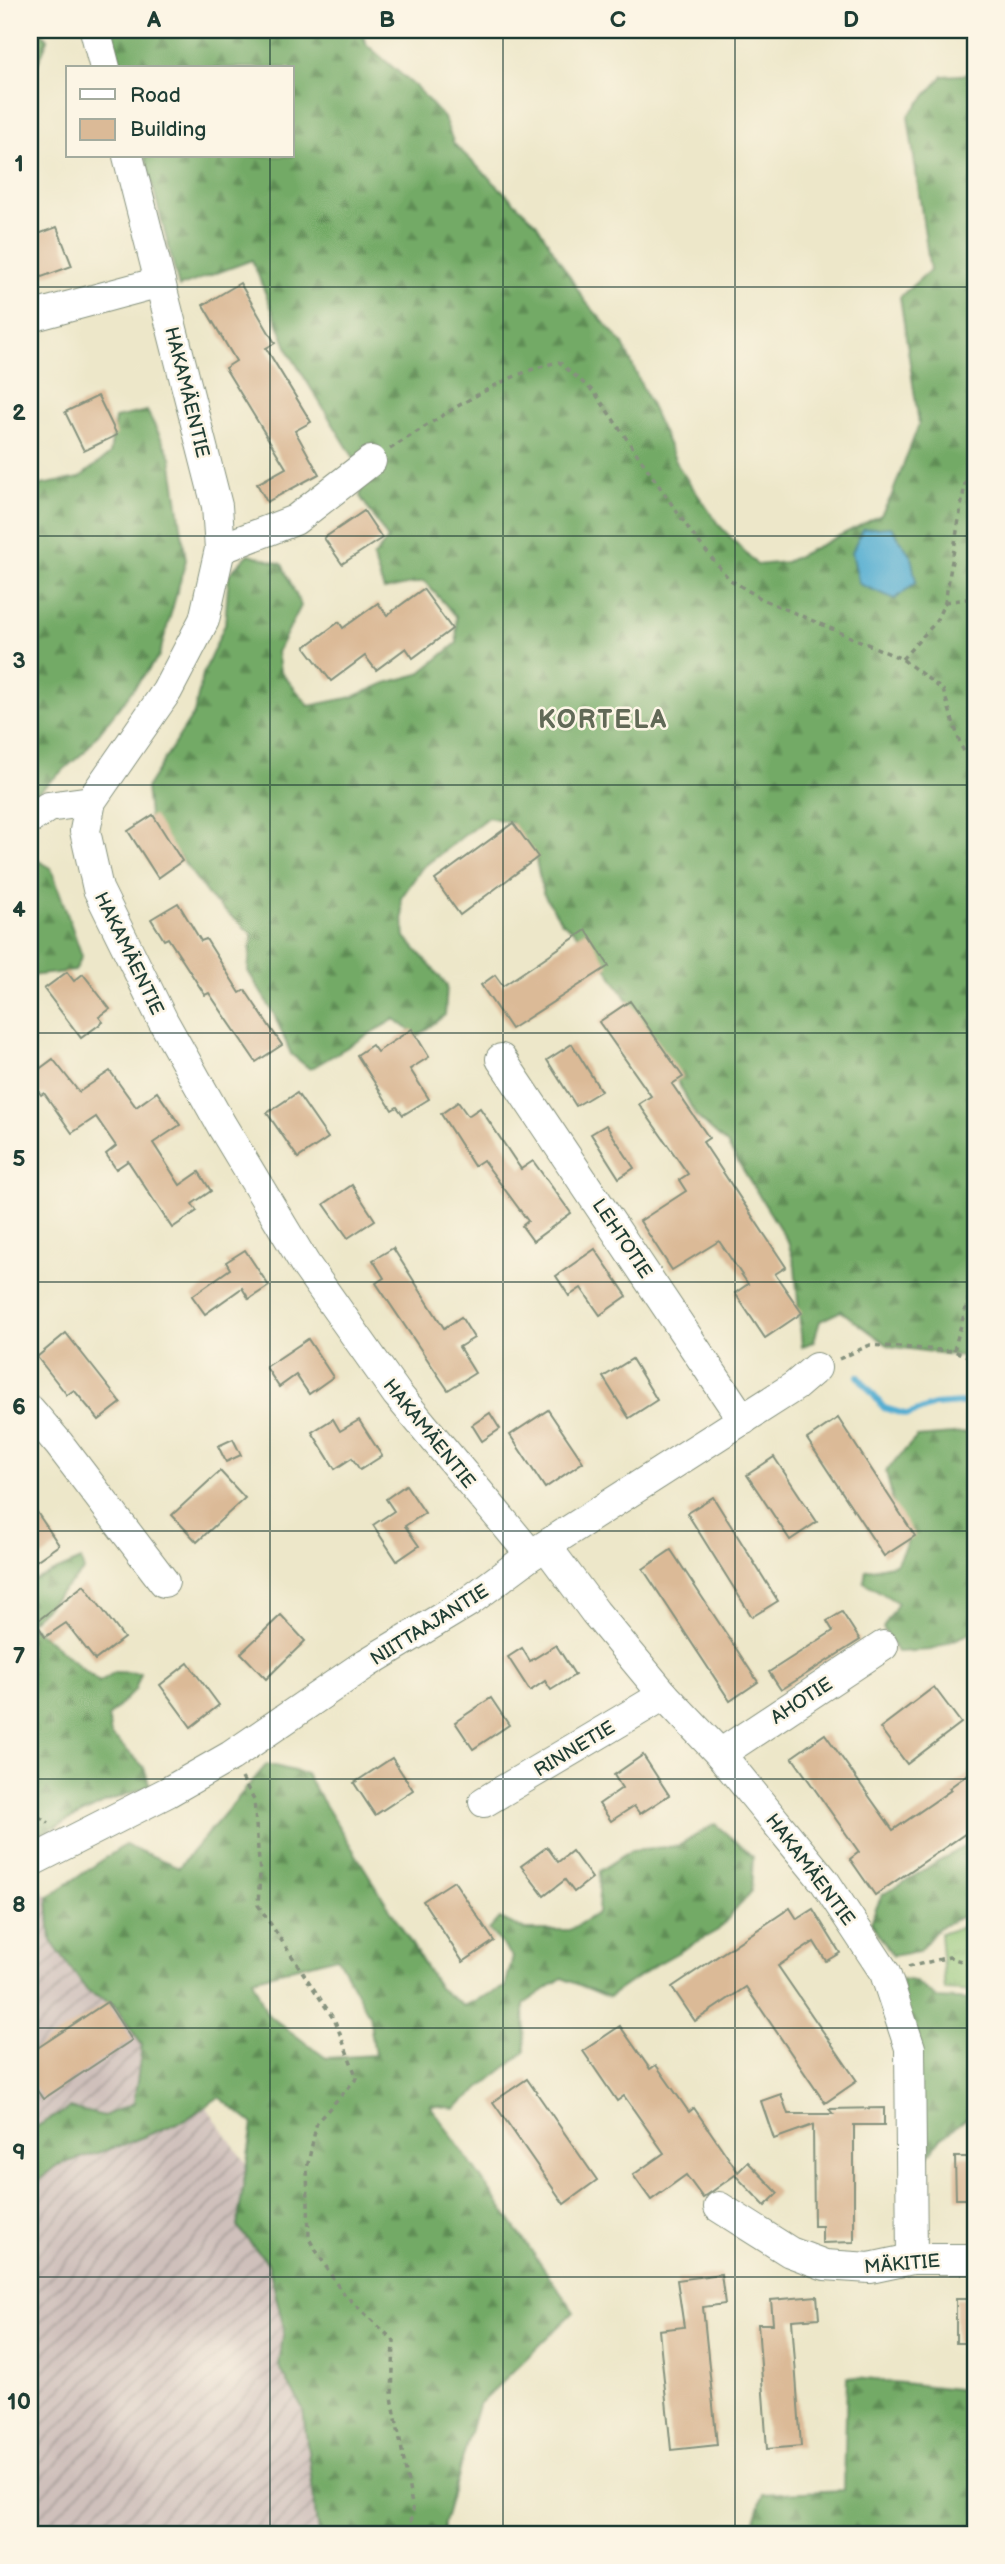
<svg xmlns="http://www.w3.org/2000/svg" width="1005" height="2564" font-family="'Balsamiq Sans',sans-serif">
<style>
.industrial{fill:url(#industrial-furrows)}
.forest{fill:url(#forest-firs);stroke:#49744d;stroke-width:2;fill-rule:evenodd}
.park{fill:url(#park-tufts);stroke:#578054;stroke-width:2}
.water{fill:#53add1;stroke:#397582;stroke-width:2}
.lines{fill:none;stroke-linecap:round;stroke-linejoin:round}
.stream{stroke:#53add1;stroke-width:6}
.building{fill:#dbba97}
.minor-casing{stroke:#86927e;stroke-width:32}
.path{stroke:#86927e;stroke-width:3.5;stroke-dasharray:5 5;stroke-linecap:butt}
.minor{stroke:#fff;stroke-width:30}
.grid{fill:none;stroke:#1f3d34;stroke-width:2;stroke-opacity:0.55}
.labels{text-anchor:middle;stroke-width:5;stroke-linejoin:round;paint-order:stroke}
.street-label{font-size:19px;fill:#1f3d34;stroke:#fcf5e5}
.district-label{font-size:26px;font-weight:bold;letter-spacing:2px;fill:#616957;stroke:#fcf5e5}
.neatline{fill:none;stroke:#1f3d34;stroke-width:2.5}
.grid-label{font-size:23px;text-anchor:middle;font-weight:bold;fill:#1f3d34}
</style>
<defs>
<pattern id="industrial-furrows" width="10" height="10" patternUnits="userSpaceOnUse" patternTransform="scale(1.75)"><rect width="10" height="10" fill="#cfc0bb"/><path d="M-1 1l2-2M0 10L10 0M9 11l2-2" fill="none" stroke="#a79d99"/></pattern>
<pattern id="forest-firs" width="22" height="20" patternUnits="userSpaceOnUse" patternTransform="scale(1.75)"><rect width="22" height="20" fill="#73aa66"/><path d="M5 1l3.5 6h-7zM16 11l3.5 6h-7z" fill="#5e8c55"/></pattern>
<pattern id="park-tufts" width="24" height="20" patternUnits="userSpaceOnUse" patternTransform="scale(1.75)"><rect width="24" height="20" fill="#8fc475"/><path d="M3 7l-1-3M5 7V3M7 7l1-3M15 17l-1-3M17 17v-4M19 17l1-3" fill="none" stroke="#74a061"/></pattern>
</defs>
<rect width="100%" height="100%" fill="#fcf5e5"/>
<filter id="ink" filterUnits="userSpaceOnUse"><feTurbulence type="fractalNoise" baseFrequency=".0143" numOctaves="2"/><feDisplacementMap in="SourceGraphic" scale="14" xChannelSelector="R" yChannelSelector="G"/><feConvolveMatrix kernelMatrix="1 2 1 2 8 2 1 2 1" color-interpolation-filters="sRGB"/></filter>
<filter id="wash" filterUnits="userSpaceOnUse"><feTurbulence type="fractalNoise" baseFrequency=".00686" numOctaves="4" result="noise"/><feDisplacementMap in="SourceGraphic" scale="28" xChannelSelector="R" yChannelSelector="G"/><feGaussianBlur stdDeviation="1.57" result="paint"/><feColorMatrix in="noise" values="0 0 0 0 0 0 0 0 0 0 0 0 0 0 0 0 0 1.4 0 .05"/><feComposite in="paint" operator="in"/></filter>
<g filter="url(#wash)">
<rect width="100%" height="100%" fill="#ede7c9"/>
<path class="industrial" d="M 30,1875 L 156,2034 L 338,2296 L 342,2534 L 30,2534 Z"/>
<g class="forest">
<path d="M 30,30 L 40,30 L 48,40 L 30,81 Z"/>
<path d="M 112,30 L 360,30 L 367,45 L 417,88 L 444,118 L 454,144 L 536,223 L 585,301 L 623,344 L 678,466 L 718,524 L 757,565 L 786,562 L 835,538 L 881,515 L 891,497 L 919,424 L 900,297 L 930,270 L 908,116 L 943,76 L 975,74 L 975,1358 L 889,1346 L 841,1311 L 820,1321 L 814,1341 L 802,1347 L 795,1266 L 788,1242 L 727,1144 L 696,1116 L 665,1058 L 592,946 L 561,921 L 543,893 L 536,860 L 511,822 L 488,817 L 422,868 L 401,898 L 405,937 L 447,985 L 445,1015 L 417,1036 L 395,1019 L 310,1069 L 291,1054 L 274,1014 L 248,971 L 252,934 L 211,899 L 183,861 L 150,824 L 146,788 L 194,713 L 203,674 L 225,624 L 229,574 L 249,554 L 282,564 L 301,606 L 277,652 L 280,671 L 309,706 L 353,697 L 386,683 L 419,674 L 457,643 L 456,616 L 424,581 L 384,590 L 373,558 L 388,539 L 360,496 L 365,476 L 290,354 L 252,260 L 179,287 L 145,156 L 292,156 L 292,68 L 122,68 Z"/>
<path d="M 147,411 L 171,457 L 186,560 L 159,656 L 84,752 L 38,792 L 30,796 L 30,487 L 79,478 L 110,454 L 115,418 Z"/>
<path d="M 30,856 L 51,868 L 82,956 L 75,971 L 30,976 Z"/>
<path d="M 975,1432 L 975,1631 L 931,1650 L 897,1652 L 883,1628 L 898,1603 L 864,1582 L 866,1570 L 896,1564 L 908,1541 L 895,1511 L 886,1471 L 917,1437 Z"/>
<path d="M 81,1560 L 84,1571 L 30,1622 L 30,1582 Z"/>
<path d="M 30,1625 L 99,1682 L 115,1672 L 141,1673 L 135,1690 L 108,1717 L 111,1735 L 144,1767 L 150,1786 L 106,1802 L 30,1839 Z"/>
<path d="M 267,1764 L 306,1774 L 439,1988 L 463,2006 L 505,1987 L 513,1957 L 489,1930 L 500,1918 L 525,1930 L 569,1930 L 598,1913 L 600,1871 L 632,1850 L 678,1846 L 715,1824 L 753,1857 L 751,1892 L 718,1930 L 654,1966 L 609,1997 L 562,1978 L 524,2004 L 525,2052 L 455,2108 L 430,2105 L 574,2312 L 478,2405 L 444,2523 L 444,2534 L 318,2534 L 303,2409 L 279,2366 L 284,2328 L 268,2263 L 237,2227 L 253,2124 L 219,2097 L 185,2120 L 123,2145 L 58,2165 L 30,2187 L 30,2130 L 70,2108 L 104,2116 L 134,2103 L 142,2045 L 114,2005 L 88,1992 L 51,1941 L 48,1897 L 125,1845 L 179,1867 ZM 337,1957 L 369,2015 L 375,2055 L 326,2058 L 267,2014 L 252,1979 Z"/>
<path d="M 975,1840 L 975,1910 L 938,1928 L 919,1951 L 893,1956 L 870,1922 L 882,1895 Z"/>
<path d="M 901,1979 L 914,1981 L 937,1998 L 975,2000 L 975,2112 L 941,2138 L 927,2158 L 920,2157 Z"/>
<path d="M 847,2377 L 975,2391 L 975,2534 L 751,2534 L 763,2494 L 844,2490 Z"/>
</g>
<path class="park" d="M 975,1923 L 975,1992 L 945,1990 L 940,1934 Z"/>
<path class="water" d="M 891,527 L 911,556 L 916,582 L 895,599 L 859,584 L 852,552 L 863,529 Z"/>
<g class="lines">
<path class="stream" d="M 858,1376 L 884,1408 L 908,1415 L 934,1405 L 975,1402"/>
</g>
<g id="blocks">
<g class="building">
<path d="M 57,227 L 72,266 L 39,278 L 30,253 L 30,237 Z"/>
<path d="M 240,283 L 275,343 L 266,348 L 311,422 L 295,431 L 319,474 L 267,502 L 257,484 L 286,468 L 225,368 L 236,361 L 203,305 Z"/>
<path d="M 98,396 L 117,435 L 84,451 L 65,412 Z"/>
<path d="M 364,511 L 382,538 L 342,564 L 324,538 Z"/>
<path d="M 423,589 L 452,629 L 413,658 L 406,648 L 376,670 L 365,656 L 331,681 L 305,647 L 339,622 L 343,628 L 378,603 L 387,615 Z"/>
<path d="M 153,815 L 182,861 L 158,878 L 128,831 Z"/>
<path d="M 513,823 L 538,857 L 460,915 L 435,880 Z"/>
<path d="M 178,903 L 201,941 L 206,939 L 240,993 L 245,990 L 282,1045 L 256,1062 L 209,993 L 205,995 L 168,938 L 164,940 L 151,919 Z"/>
<path d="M 586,930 L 609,966 L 511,1029 L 481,985 L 495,975 L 503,986 Z"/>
<path d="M 67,972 L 74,981 L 83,974 L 110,1009 L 99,1017 L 103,1022 L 81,1038 L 44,989 Z"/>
<path d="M 630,1001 L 683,1077 L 672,1084 L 709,1138 L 703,1142 L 786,1267 L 775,1274 L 802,1313 L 765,1338 L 735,1293 L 748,1284 L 719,1241 L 672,1270 L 640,1221 L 686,1191 L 679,1180 L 688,1174 L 639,1104 L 651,1096 L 599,1022 Z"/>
<path d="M 412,1029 L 429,1057 L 410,1069 L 429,1099 L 403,1115 L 397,1107 L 392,1110 L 357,1055 L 372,1045 L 377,1052 Z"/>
<path d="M 572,1044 L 601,1091 L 576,1106 L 547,1060 Z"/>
<path d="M 53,1059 L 79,1092 L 110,1071 L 136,1107 L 157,1092 L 180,1125 L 153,1143 L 180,1185 L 199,1172 L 211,1191 L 192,1204 L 197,1211 L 172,1228 L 128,1161 L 116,1169 L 106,1154 L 116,1146 L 96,1117 L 72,1133 L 44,1093 L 41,1095 L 30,1080 L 30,1076 Z"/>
<path d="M 297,1093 L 328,1138 L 298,1158 L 267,1113 Z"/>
<path d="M 458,1102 L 468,1116 L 480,1108 L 521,1169 L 533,1161 L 571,1213 L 533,1241 L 522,1226 L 528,1221 L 483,1160 L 474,1166 L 441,1114 Z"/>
<path d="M 606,1125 L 634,1168 L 619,1178 L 591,1134 Z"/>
<path d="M 352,1185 L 375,1220 L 348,1238 L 324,1204 Z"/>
<path d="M 393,1248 L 444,1328 L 461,1317 L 474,1338 L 459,1347 L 475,1373 L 448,1390 L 376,1283 L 384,1278 L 373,1260 Z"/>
<path d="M 595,1249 L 627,1296 L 600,1315 L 581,1288 L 569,1296 L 556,1276 Z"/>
<path d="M 245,1250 L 269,1286 L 249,1299 L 242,1288 L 205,1314 L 192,1296 L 230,1269 L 226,1262 Z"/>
<path d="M 66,1333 L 121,1403 L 99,1420 L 74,1390 L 67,1395 L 37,1357 Z"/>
<path d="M 308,1339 L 333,1377 L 309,1394 L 296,1375 L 279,1387 L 266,1367 Z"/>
<path d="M 632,1359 L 657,1400 L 629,1418 L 603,1377 Z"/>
<path d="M 548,1410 L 583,1462 L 545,1488 L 510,1435 Z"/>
<path d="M 490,1413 L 500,1429 L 482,1441 L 472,1425 Z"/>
<path d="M 838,1418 L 915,1536 L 884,1556 L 807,1439 Z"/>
<path d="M 333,1419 L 340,1431 L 359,1420 L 382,1456 L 360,1470 L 352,1458 L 335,1469 L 312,1432 Z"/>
<path d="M 233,1439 L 241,1455 L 226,1462 L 218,1446 Z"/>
<path d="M 774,1457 L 817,1522 L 790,1540 L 747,1475 Z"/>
<path d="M 220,1471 L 245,1498 L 197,1542 L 172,1515 Z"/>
<path d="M 406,1485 L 425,1513 L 405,1526 L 419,1546 L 397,1561 L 373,1525 L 394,1511 L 386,1499 Z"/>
<path d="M 713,1497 L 778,1601 L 752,1617 L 687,1513 Z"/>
<path d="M 30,1502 L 59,1545 L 30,1565 Z"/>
<path d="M 671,1550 L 758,1682 L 730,1701 L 643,1569 Z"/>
<path d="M 84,1585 L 124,1638 L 95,1660 L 66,1623 L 45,1637 L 36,1622 Z"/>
<path d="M 842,1612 L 860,1640 L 781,1690 L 769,1672 L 833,1631 L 827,1621 Z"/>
<path d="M 281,1615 L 305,1641 L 266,1679 L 241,1653 Z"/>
<path d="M 556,1645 L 575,1675 L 551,1690 L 545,1681 L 530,1691 L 508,1657 L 522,1648 L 530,1661 Z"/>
<path d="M 188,1663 L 219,1705 L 191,1727 L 160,1685 Z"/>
<path d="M 934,1687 L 961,1723 L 907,1764 L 880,1728 Z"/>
<path d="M 491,1698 L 509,1725 L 473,1749 L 455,1722 Z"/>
<path d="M 825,1734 L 893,1830 L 951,1790 L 949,1788 L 975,1769 L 975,1827 L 875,1895 L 850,1859 L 859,1852 L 792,1757 Z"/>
<path d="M 643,1755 L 669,1795 L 640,1814 L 634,1806 L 611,1821 L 599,1804 L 622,1788 L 614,1775 Z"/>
<path d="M 392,1758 L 413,1790 L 375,1815 L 354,1783 Z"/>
<path d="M 547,1847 L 558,1862 L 572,1851 L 592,1878 L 574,1892 L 565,1880 L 544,1896 L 521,1866 Z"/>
<path d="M 454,1881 L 494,1941 L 463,1962 L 423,1901 Z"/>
<path d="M 790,1908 L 797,1919 L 813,1909 L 840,1953 L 826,1961 L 814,1942 L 778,1966 L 857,2081 L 825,2103 L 746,1987 L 695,2021 L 672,1987 Z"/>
<path d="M 107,2002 L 132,2040 L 43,2099 L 30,2080 L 30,2053 Z"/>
<path d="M 620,2026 L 650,2069 L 656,2065 L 689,2112 L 694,2108 L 738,2172 L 748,2162 L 778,2193 L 765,2206 L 735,2175 L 703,2198 L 686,2175 L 651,2200 L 633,2175 L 664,2153 L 624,2096 L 617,2101 L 583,2051 Z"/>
<path d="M 527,2079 L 597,2180 L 564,2204 L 493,2102 Z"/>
<path d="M 781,2094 L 788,2114 L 833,2114 L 829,2109 L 884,2108 L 884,2125 L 854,2125 L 854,2242 L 822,2243 L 822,2226 L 814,2226 L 813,2125 L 774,2139 L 761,2101 Z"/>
<path d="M 955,2157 L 975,2157 L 975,2199 L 956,2199 Z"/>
<path d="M 721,2274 L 725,2304 L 703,2307 L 717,2445 L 671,2450 L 659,2330 L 684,2327 L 677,2280 Z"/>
<path d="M 817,2296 L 819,2318 L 792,2320 L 801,2446 L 767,2449 L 758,2324 L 773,2324 L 771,2300 Z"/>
<rect x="956" y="2299" width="19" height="44"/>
</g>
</g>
</g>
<g filter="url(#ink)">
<use href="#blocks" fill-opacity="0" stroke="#86927e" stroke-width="2"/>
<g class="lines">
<g class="minor-casing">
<g id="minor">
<path d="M 95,30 L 105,68"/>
<path d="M 128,156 L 217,506 L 220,549 L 204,620 L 167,691 L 91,801 L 85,831 L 98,889 L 163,1021 L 222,1126 L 305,1264 L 397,1394 L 531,1555"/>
<path d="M 30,317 L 160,282"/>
<path d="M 220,549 L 295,520 L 371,461"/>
<path d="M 30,819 L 48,807 L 91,801"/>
<path d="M 501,1059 L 743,1420"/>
<path d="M 30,1410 L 59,1444 L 164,1582"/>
<path d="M 546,1546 L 595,1612 L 664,1695 L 720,1754 L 825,1882 L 885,1973 L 910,2048 L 912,2259"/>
<path d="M 720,1754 L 883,1646"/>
<path d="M 484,1802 L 664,1695"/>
<path d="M 30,1862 L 168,1792 L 231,1756 L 367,1663 L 468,1602 L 531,1555 L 795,1386 L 816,1368"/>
<path d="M 719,2207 L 790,2252 L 825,2265 L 870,2268 L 912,2259 L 975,2259"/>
</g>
</g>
<g class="path">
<path d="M 390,449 C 439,418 503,373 559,362 L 595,393 L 693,535 L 729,579 L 762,599 L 902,659 L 943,690 L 961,746 L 975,769"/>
<path d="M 945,602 L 975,598"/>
<path d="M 902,659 L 935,623 L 945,602 L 966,478 L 975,451"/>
<path d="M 954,1350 L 970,1293 L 975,1286"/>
<path d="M 839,1359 L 870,1345 L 954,1351 L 975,1359"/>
<path d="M 242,1778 L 254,1800 L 260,1874 L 258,1905 L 335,2021 L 357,2078 L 317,2122 L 307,2168 L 309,2239 L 341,2291 L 394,2341 L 392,2397 L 413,2510 L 409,2534"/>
<path d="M 30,1812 L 49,1823"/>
<path d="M 908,1967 L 949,1957 L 975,1966"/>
</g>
<use href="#minor" class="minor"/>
</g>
</g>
<path class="grid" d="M 270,30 L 270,68M 503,30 L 503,2534M 735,30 L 735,2534M 270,156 L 270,2534M 30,287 L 975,287M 30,536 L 975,536M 30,785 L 975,785M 30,1033 L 975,1033M 30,1282 L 975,1282M 30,1531 L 975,1531M 30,1779 L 975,1779M 30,2028 L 975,2028M 30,2277 L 975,2277"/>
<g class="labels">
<g class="street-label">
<text transform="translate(188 392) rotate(76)" y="7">HAKAMÄENTIE</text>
<text transform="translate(130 953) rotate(64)" y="7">HAKAMÄENTIE</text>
<text transform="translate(623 1238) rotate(56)" y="7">LEHTOTIE</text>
<text transform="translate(430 1433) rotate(51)" y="7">HAKAMÄENTIE</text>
<text transform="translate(429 1624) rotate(-32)" y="7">NIITTAAJANTIE</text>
<text transform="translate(801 1700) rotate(-33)" y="7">AHOTIE</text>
<text transform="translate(574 1748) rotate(-31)" y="7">RINNETIE</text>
<text transform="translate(811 1869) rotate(53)" y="7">HAKAMÄENTIE</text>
<text transform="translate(902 2263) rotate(-5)" y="7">MÄKITIE</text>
</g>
<g class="district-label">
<text x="603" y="728">KORTELA</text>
</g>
</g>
<rect width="1005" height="2564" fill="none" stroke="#fcf5e5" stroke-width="77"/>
<rect x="66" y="66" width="228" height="91" fill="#fcf5e5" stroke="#a4ab9e" stroke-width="2"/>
<rect x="80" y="89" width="35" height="10" fill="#ffffff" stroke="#a4ab9e" stroke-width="2"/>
<text x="130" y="102" font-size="21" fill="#1f3d34">Road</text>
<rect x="80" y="119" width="35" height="21" fill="#dbba97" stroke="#a4ab9e" stroke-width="2"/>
<text x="130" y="136" font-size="21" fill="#1f3d34">Building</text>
<rect x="38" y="38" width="929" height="2488" class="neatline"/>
<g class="grid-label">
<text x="154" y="27">A</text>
<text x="387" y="27">B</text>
<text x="618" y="27">C</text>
<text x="851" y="27">D</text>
<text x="19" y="171">1</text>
<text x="19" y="420">2</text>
<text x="19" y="668">3</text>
<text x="19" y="917">4</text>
<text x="19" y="1166">5</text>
<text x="19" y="1414">6</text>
<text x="19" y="1663">7</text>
<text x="19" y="1912">8</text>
<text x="19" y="2160">9</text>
<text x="19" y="2409">10</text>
</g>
</svg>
